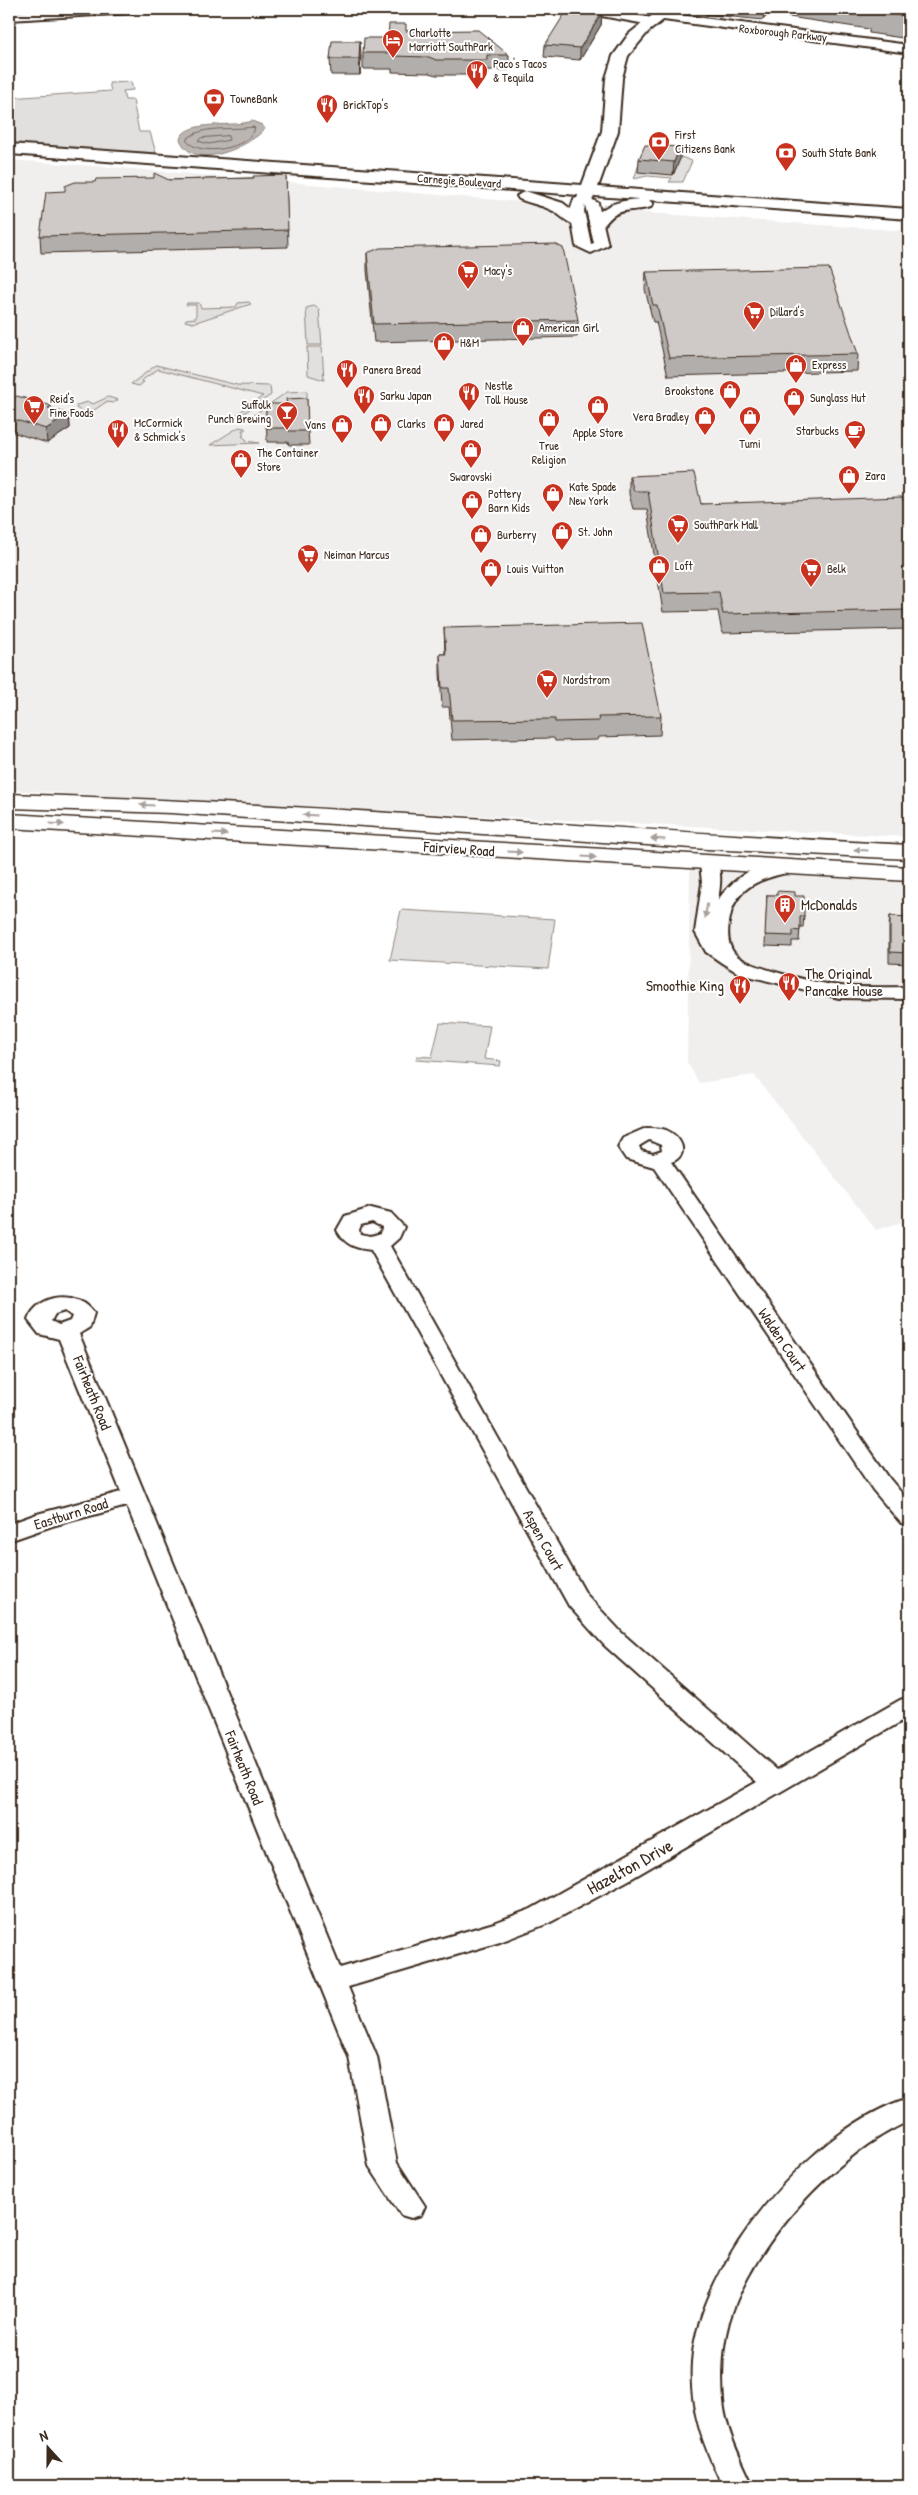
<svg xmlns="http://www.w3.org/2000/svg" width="918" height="2495" font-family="'Patrick Hand',sans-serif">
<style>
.built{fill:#f1efee}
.green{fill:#e2e0de;stroke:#8e857e}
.water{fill:#bcb6b3;stroke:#887e77}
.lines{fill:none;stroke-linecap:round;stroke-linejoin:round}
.shore{stroke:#6f625a;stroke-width:1}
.minor-casing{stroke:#3b2a1e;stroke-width:4}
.tertiary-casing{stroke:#3b2a1e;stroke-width:4}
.secondary-casing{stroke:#3b2a1e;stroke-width:3}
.minor{fill:#fff;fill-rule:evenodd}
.tertiary{fill:#fff;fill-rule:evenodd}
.secondary{fill:#fff;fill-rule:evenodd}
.wall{fill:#b2aeab;stroke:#3b2a1e}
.shaded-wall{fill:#918d8b;stroke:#3b2a1e}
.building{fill:#cfcac7;stroke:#3b2a1e}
.oneway{fill:#a79f9a}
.labels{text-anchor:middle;stroke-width:4;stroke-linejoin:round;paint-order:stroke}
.far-poi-label{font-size:12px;fill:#3b2a1e;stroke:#fff;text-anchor:start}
.far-street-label{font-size:12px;fill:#3b2a1e;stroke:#fff}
.street-label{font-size:15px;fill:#3b2a1e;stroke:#fff}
.poi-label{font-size:15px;fill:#3b2a1e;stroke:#fff;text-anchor:start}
.near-street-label{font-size:18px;fill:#3b2a1e;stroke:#fff}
</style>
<rect width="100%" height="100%" fill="#fff"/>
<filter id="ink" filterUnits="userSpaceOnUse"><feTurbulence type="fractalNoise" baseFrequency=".02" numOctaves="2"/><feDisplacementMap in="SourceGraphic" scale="10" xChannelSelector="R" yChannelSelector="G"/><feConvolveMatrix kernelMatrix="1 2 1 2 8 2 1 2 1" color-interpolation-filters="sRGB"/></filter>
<g filter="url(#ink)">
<g class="built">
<path d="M 9,160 L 122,168 L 663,214 L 909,231 L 909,837 L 303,807 L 9,790 Z"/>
<path d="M 690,870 L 909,882 L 909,1220 L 876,1230 L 754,1075 L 699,1083 L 687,1062 Z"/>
</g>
<g class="green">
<path d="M 131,82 L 133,90 L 123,91 L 125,100 L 133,100 L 139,132 L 150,132 L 156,153 L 9,145 L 9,98 L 111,91 L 109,83 Z"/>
<path d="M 642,155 L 681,157 L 692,161 L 683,182 L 669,182 L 672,178 L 647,176 L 634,179 Z"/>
<path d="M 249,302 L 251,304 L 193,323 L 185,321 L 186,319 L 196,318 L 196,305 L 186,305 L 187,303 L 199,303 L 201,308 L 236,307 L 238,303 Z"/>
<path d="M 314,306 L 319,309 L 322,345 L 308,345 L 306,308 Z"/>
<path d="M 307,347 L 322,347 L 324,380 L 308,375 Z"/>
<path d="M 156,365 L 237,385 L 270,386 L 271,395 L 241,415 L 237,414 L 263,396 L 158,369 L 141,381 L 144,382 L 139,386 L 131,384 Z"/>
<path d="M 307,391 L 307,412 L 251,417 L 287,392 Z"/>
<path d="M 108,397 L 118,400 L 113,403 L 106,402 L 87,415 L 76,408 L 77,405 L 88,402 L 93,404 Z"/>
<path d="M 239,427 L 245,428 L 245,430 L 242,430 L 244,435 L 242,436 L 247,440 L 246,441 L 259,443 L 210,445 Z"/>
<path d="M 401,910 L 555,919 L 548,969 L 390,960 Z"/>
<path d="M 440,1023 L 490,1026 L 484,1059 L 501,1061 L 500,1066 L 416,1060 L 417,1056 L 432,1057 Z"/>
</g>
<path class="water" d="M 252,121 L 262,125 L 265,129 C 248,147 193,173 180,139 C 186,119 235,128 252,121 Z"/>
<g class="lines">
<g class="shore">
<path d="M 252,127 L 255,128 C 250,149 199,158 186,140 C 202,124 231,131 252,127 Z"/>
<path d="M 228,136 L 229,140 L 209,144 L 198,141 L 201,138 Z"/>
</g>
<g class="minor-casing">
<g id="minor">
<path d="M 74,9 L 138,9 L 132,13 L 9,20 L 9,12 Z"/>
<path d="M 579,9 L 603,9 L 652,18 L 653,13 L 657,12 L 909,45 L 909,53 L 656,19 L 655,24 L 651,25 L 585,13 Z"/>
<path d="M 585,195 L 598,203 L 608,245 L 591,253 L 576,246 L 570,211 L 574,199 ZM 585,205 L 594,243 L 591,244 L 584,211 Z"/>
<path d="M 709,858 L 715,859 C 723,870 720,888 718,900 C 733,878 762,857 790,864 L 793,868 L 790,872 C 765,878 739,884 731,913 C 728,925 725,943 735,954 C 747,968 820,984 840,986 C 863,988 886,987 909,987 L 909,999 L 839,998 L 740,974 L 722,963 L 706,952 L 695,932 L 702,883 L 700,863 L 703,859 Z"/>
<path d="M 646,1128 C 653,1128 660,1128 666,1130 C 681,1136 691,1155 671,1162 L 889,1478 L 909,1502 L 909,1525 L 901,1523 L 873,1490 L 654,1167 L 626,1159 L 618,1147 L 623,1138 ZM 649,1140 L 661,1145 L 662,1151 L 653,1154 L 641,1151 L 639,1146 Z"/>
<path d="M 371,1208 L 391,1213 L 404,1227 L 399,1238 L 390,1246 L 586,1594 L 622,1633 L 777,1770 L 900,1700 L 909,1697 L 909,1717 L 627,1881 L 549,1923 L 500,1942 L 348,1987 L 377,2057 L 397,2163 L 425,2206 L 421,2215 L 411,2218 L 401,2215 L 369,2166 L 349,2057 L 127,1506 L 52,1526 L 9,1541 L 9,1524 L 37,1514 L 121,1492 L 59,1339 L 39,1334 L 28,1320 C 38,1293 78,1289 94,1313 L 90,1327 L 79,1334 L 340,1968 L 494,1923 L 531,1909 L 757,1782 L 604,1645 L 569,1606 L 371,1250 C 355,1248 345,1245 337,1230 L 345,1216 ZM 372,1222 L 382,1227 L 381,1233 L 371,1236 L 360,1234 L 359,1230 L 361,1225 ZM 65,1311 L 72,1316 L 70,1321 L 59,1325 L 51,1321 L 55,1314 Z"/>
<path d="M 909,2098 L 909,2121 C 836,2153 751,2245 729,2322 C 722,2347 721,2375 723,2401 C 726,2432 741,2459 753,2486 L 723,2486 C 703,2445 689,2409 692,2362 C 699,2262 814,2126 909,2098 Z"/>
</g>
</g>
<g class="tertiary-casing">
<path id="tertiary" d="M 660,9 L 677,9 L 648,32 L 628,56 L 622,78 L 618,131 L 598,187 L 909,209 L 909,219 L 649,200 L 653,204 L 651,207 C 639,211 626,208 614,215 C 605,221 604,231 591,228 L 589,224 C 601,205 618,201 639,199 L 594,196 L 591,202 L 579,202 L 577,199 L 578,195 L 525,191 L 563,203 L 586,221 L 584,225 C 569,228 562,214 549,209 C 540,205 529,203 519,199 L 517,196 L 525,191 L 9,154 L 9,144 L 582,185 L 602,131 L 606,78 L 613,56 L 629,34 Z"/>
</g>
<g class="secondary-casing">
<g id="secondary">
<path d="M 9,794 C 309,803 609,830 909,845 L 909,859 L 707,849 L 171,813 L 9,808 Z"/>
<path d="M 9,814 L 909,867 L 909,881 L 9,828 Z"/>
</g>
</g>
<use href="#minor" class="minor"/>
<use href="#tertiary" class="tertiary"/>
<use href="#secondary" class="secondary"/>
</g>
<g class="wall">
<path d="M 705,9 L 909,9 L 909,39 L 869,33 L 869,29 L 769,14 L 763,20 L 704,14 Z"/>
<path d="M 602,13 L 601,25 L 580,60 L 544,57 L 545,45 Z"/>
<path d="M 407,31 L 509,55 L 509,70 L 487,70 L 487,75 L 436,75 L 429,73 L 392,72 L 392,69 L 363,69 L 363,53 L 388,38 Z"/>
<path d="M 361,56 L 360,75 L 331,75 L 330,59 Z"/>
<path d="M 639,159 L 680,159 L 673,175 L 638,172 Z"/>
<path d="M 286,175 L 288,247 L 41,253 L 40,236 L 65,191 L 169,180 L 253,178 Z"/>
<path d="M 367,253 L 578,320 L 577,337 L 374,342 L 367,270 Z"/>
<path d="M 646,272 L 858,354 L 857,371 L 668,376 L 656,322 L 653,322 L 645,289 Z"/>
<path d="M 9,401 L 52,410 L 69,414 L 70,428 L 47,443 L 9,431 Z"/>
<path d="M 266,404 L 308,431 L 309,445 L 289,445 L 288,442 L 267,442 Z"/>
<path d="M 629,476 L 701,504 L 909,517 L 909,629 L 722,633 L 718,611 L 663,612 L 647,509 L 633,509 L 629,494 Z"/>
<path d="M 444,628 L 661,716 L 660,735 L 599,737 L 598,740 L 555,741 L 554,738 L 452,740 L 449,707 L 442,707 L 440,673 L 440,654 L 445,654 Z"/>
<path d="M 767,895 L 795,896 L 804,916 L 803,927 L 800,927 L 799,941 L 792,941 L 792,947 L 765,946 Z"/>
<path d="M 890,916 L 909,917 L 909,964 L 889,963 L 889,927 Z"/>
</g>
<g class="shaded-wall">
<path d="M 764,9 L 770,9 L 769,14 L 763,20 Z"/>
<path d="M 602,13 L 601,25 L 580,60 L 580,48 Z"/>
<path d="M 360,41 L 361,56 L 360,75 L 359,59 Z"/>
<path d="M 680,147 L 680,159 L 673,175 L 674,162 Z"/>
<path d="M 69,414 L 70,428 L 47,443 L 46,429 Z"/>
</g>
<g class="building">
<path d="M 873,9 L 909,9 L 909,17 L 871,11 Z"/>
<path d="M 567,10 L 602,13 L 580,48 L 545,45 Z"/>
<path d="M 389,24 L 406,24 L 406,31 L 478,30 L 509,55 L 487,55 L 487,60 L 436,60 L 429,57 L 392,56 L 392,53 L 363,53 L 364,38 L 388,38 Z"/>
<path d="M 332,41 L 360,41 L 359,59 L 330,59 Z"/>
<path d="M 645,145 L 680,147 L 674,162 L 639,159 Z"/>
<path d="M 154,173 L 169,180 L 254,178 L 253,176 L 286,175 L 288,230 L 40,236 L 46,192 L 65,191 L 65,186 L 75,182 L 95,182 L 96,179 L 154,178 Z"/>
<path d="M 555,244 L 563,248 L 578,320 L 374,324 L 367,253 L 380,248 Z"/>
<path d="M 829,268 L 858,354 L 669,358 L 657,305 L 653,305 L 646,272 Z"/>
<path d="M 17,396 L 52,406 L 48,408 L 69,414 L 46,429 L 9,418 L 9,401 Z"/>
<path d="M 307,398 L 308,431 L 288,431 L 288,428 L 266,428 L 266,404 L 287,404 L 286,399 Z"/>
<path d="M 694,473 L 701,504 L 902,497 L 909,517 L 909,610 L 723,614 L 719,592 L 664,593 L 648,491 L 634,491 L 629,476 Z"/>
<path d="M 642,623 L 661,716 L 598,717 L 599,721 L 555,722 L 555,719 L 452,720 L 449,688 L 442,688 L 440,654 L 446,654 L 444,628 Z"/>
<path d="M 777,891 L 795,892 L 795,896 L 804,896 L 804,916 L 800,916 L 800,931 L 793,930 L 793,936 L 765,935 L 767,895 L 777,895 Z"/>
<path d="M 890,916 L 909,917 L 909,953 L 890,952 Z"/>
</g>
<defs><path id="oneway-solid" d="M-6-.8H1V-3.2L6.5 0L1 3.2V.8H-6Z" transform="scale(1.25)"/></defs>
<g class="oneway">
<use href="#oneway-solid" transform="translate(147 805) rotate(-177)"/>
<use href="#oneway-solid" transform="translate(310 815) rotate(-176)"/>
<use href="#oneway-solid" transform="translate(57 824) rotate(4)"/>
<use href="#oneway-solid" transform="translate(220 834) rotate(4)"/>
<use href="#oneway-solid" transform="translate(658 839) rotate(-176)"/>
<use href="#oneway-solid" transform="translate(861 850) rotate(-177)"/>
<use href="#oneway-solid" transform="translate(515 852) rotate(4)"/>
<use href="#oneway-solid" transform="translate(589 857) rotate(3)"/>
<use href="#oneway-solid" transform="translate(706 911) rotate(100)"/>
</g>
</g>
<defs>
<g id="hotel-pin" transform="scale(1.125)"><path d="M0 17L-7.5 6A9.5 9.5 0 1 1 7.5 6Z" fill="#c8321e" stroke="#fff"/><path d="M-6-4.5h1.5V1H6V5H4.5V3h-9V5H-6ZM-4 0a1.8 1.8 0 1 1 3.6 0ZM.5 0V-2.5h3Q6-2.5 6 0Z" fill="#fff"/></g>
<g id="restaurant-pin" transform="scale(1.125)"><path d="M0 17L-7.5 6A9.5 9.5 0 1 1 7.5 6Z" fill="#c8321e" stroke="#fff"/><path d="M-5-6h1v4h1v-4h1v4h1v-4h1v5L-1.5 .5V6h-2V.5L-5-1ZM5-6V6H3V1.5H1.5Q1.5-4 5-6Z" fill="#fff"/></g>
<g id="bank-pin" transform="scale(1.125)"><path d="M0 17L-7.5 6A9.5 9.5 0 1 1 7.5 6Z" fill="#c8321e" stroke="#fff"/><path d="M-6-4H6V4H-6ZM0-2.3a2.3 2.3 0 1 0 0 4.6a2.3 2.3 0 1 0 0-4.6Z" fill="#fff"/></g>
<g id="supermarket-pin" transform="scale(1.125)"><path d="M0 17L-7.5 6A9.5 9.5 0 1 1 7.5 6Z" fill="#c8321e" stroke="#fff"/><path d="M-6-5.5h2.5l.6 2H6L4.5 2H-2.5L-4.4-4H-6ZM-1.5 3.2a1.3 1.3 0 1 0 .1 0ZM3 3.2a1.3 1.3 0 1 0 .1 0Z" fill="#fff"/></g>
<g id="shop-pin" transform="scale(1.125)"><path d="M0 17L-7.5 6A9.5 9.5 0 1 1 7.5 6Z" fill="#c8321e" stroke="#fff"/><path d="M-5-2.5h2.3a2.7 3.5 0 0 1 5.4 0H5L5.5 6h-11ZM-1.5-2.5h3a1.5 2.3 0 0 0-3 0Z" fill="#fff"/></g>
<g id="bar-pin" transform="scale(1.125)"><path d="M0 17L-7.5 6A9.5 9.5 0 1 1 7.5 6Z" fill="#c8321e" stroke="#fff"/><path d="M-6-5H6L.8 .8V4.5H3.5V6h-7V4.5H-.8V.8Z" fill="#fff"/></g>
<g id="cafe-pin" transform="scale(1.125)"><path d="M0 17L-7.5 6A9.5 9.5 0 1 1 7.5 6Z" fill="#c8321e" stroke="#fff"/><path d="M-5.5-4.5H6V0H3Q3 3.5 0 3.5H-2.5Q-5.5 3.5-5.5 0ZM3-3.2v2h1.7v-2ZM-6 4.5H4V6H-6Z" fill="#fff"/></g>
<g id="building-pin" transform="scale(1.125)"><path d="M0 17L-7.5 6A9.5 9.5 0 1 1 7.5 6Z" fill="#c8321e" stroke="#fff"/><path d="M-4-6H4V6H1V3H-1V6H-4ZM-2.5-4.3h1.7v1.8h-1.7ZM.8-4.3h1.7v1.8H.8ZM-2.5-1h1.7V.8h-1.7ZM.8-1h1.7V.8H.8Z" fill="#fff"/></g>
</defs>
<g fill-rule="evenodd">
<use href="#hotel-pin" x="393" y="40"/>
<use href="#restaurant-pin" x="477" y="71"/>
<use href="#bank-pin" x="214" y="99"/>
<use href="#restaurant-pin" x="327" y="105"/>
<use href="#bank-pin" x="659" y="142"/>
<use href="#bank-pin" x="786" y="153"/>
<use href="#supermarket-pin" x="468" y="271"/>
<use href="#supermarket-pin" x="754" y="312"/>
<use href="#shop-pin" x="523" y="328"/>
<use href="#shop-pin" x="444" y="343"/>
<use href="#shop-pin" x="796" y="365"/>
<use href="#restaurant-pin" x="347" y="370"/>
<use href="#shop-pin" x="730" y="391"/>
<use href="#restaurant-pin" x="469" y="393"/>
<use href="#restaurant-pin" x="364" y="396"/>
<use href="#shop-pin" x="794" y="398"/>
<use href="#supermarket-pin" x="34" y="406"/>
<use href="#shop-pin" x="598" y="406"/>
<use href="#bar-pin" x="287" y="412"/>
<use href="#shop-pin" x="705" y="417"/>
<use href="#shop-pin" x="750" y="417"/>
<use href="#shop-pin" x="549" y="419"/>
<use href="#shop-pin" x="381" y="424"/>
<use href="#shop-pin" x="444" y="424"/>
<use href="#shop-pin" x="342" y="425"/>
<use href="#restaurant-pin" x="118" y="430"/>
<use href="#cafe-pin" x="855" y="431"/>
<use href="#shop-pin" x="471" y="450"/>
<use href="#shop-pin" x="241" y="460"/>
<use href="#shop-pin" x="849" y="476"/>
<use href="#shop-pin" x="553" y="494"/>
<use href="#shop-pin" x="472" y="501"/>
<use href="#supermarket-pin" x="678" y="525"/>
<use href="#shop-pin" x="562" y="532"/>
<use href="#shop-pin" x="481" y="535"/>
<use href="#supermarket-pin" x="308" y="555"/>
<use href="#shop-pin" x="659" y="566"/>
<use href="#shop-pin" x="491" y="569"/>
<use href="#supermarket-pin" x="811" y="569"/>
<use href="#supermarket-pin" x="547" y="680"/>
<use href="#building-pin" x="785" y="905"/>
<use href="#restaurant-pin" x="789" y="983"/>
<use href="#restaurant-pin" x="740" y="986"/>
</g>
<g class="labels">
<g class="far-poi-label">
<text x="409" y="37">Charlotte<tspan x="409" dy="14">Marriott SouthPark</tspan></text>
<text x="493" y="68">Paco's Tacos<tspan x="493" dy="14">&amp; Tequila</tspan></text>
<text x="230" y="103">TowneBank</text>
<text x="343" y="109">BrickTop's</text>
<text x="675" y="139">First<tspan x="675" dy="14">Citizens Bank</tspan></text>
<text x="802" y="157">South State Bank</text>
<text x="484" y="275">Macy's</text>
<text x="770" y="316">Dillard's</text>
<text x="539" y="332">American Girl</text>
<text x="460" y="347">H&amp;M</text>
<text x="812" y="369">Express</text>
<text x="363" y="374">Panera Bread</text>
<text x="485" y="390">Nestle<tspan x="485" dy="14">Toll House</tspan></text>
<text x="714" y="395" text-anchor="end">Brookstone</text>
<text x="380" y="400">Sarku Japan</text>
<text x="810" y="402">Sunglass Hut</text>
<text x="50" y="403">Reid's<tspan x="50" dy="14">Fine Foods</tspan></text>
<text x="271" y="409" text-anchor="end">Suffolk<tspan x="271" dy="14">Punch Brewing</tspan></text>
<text x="689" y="421" text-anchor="end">Vera Bradley</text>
<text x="134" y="427">McCormick<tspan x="134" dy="14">&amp; Schmick's</tspan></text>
<text x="397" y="428">Clarks</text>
<text x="460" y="428">Jared</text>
<text x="326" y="429" text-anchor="end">Vans</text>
<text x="839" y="435" text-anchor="end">Starbucks</text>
<text x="598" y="437" text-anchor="middle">Apple Store</text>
<text x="750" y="448" text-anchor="middle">Tumi</text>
<text x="549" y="450" text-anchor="middle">True<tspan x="549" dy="14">Religion</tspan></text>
<text x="257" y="457">The Container<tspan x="257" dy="14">Store</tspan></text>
<text x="865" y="480">Zara</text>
<text x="471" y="481" text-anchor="middle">Swarovski</text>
<text x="569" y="491">Kate Spade<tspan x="569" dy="14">New York</tspan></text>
<text x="488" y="498">Pottery<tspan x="488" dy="14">Barn Kids</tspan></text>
<text x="694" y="529">SouthPark Mall</text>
<text x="578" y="536">St. John</text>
<text x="497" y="539">Burberry</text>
<text x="324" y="559">Neiman Marcus</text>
<text x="675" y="570">Loft</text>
<text x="507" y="573">Louis Vuitton</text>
<text x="827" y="573">Belk</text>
<text x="563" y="684">Nordstrom</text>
</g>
<g class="far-street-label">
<text transform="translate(783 33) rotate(6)" y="4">Roxborough Parkway</text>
<text transform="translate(459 181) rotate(4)" y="4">Carnegie Boulevard</text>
</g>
<g class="street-label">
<text transform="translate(459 849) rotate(4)" y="5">Fairview Road</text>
<text transform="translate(782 1340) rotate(56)" y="5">Walden Court</text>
<text transform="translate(92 1393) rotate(68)" y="5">Fairheath Road</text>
<text transform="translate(71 1514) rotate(-17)" y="5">Eastburn Road</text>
<text transform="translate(543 1540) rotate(61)" y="5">Aspen Court</text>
<text transform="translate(244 1768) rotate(68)" y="5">Fairheath Road</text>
</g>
<g class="poi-label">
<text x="801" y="910">McDonalds</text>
<text x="805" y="979">The Original<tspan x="805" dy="17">Pancake House</tspan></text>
<text x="724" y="991" text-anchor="end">Smoothie King</text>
</g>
<g class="near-street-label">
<text transform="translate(630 1867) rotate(-29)" y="6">Hazelton Drive</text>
</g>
</g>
<rect width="918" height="2495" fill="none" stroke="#fff" stroke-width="30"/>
<rect x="15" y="15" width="888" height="2465" fill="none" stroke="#3b2a1e" stroke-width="2" filter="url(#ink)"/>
<g transform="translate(48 2448) rotate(339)" stroke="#ffffff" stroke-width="4" paint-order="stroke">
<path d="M0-4L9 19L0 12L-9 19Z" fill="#3b2a1e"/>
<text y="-8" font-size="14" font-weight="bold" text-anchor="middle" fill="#3b2a1e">N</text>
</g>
</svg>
